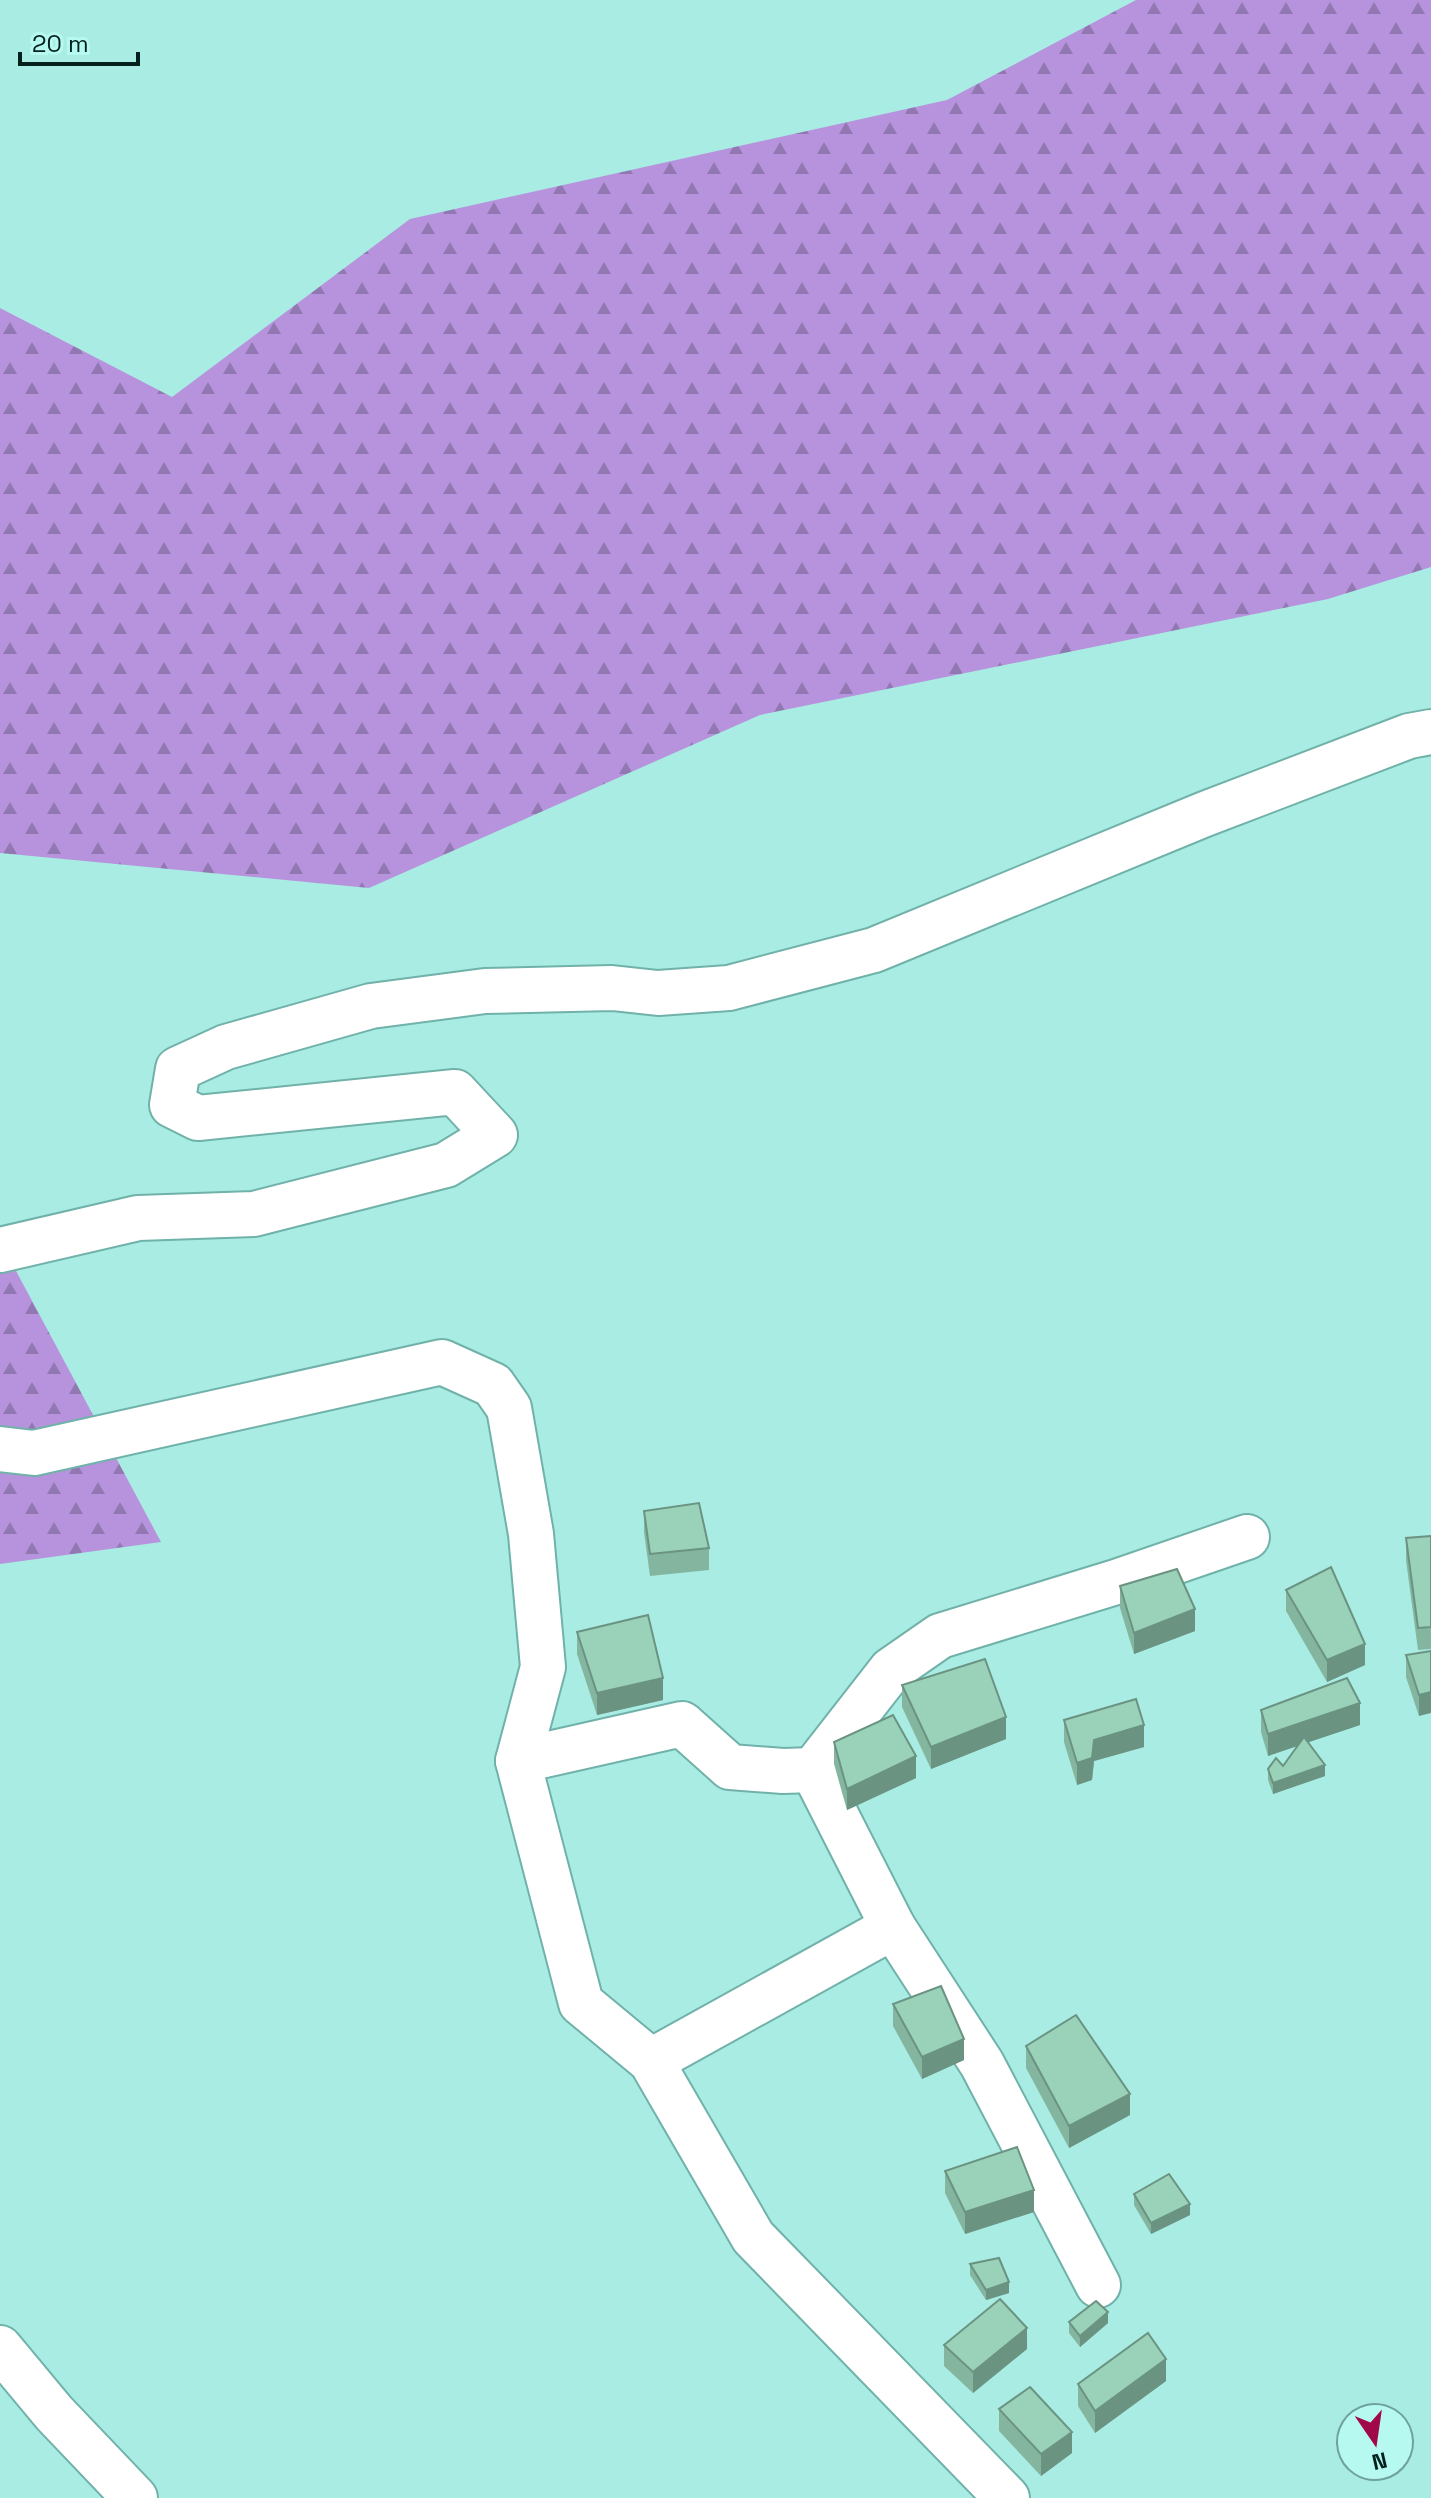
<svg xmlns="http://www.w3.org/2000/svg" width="1431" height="2498" font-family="'Space Grotesk',sans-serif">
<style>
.forest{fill:url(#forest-firs)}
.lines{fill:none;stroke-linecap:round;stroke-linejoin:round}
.minor-casing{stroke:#70b2a9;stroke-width:48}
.minor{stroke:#fff;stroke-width:44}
.wall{fill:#84b59f}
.shaded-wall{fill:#6b9382}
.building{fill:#99d2b9;stroke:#6b9382;stroke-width:2}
</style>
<defs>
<pattern id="forest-firs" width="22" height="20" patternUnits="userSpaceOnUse" patternTransform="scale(2)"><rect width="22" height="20" fill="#b693dc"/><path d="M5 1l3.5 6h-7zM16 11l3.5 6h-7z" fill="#9278b2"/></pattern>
</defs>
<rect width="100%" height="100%" fill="#a9ece3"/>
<g class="forest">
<path d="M 1136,0 L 1431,0 L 1431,567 L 1328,599 L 760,715 L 369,888 L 0,853 L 0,308 L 172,397 L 410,219 L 947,100 Z"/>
<path d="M 0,1241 L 161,1542 L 0,1564 Z"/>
</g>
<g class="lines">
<g class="minor-casing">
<g id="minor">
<path d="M 0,1250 L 138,1218 L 254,1214 L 446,1165 L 495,1135 L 455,1092 L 198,1118 L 172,1105 L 178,1069 L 226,1047 L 371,1006 L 485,991 L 612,988 L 658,993 L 729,988 L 874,950 L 1205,814 L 1409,736 L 1431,732"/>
<path d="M 0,1449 L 34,1453 L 442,1362 L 493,1385 L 509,1408 L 531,1534 L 543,1667 L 518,1761 L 581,2003 L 651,2061 L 753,2237 L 1007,2498"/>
<path d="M 518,1761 L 682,1724 L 730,1767 L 783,1771 L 813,1770"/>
<path d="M 893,1927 L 813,1770 L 891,1670 L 940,1636 L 1116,1582 L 1247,1537"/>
<path d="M 651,2061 L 893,1927 L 982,2064 L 1098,2285"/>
<path d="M 0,2348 L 54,2413 L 135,2498"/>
</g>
</g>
<use href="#minor" class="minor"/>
</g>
<g class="wall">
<path d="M 644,1511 L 709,1548 L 709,1570 L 650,1576 L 644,1532 Z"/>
<path d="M 1431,1536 L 1431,1649 L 1418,1650 L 1406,1560 L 1406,1538 Z"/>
<path d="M 1120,1586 L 1195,1631 L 1134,1654 L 1120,1608 Z"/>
<path d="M 1286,1590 L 1365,1665 L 1327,1682 L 1286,1611 Z"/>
<path d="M 577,1632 L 663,1700 L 597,1715 L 577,1654 Z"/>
<path d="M 1431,1651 L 1419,1716 L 1406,1677 L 1406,1655 Z"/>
<path d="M 902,1685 L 1006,1739 L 931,1769 L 902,1707 Z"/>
<path d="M 1261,1710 L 1360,1725 L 1308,1742 L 1325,1776 L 1273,1794 L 1268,1780 L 1268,1769 L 1283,1766 L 1297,1746 L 1268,1756 L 1261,1732 Z"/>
<path d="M 1064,1720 L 1144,1747 L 1094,1761 L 1092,1780 L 1077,1785 L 1064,1742 Z"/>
<path d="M 834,1742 L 916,1778 L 847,1810 L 834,1764 Z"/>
<path d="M 893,2004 L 964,2060 L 922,2079 L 893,2026 Z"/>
<path d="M 1026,2046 L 1130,2115 L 1069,2148 L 1026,2068 Z"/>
<path d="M 945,2171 L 1034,2212 L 965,2234 L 945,2193 Z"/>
<path d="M 1134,2194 L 1190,2215 L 1151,2234 L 1134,2205 Z"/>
<path d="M 970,2264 L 1009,2293 L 986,2300 L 970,2275 Z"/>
<path d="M 1069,2322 L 1108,2323 L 1080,2347 L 1069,2333 Z"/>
<path d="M 944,2345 L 1027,2349 L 973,2393 L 944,2366 Z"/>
<path d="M 1166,2381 L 1095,2433 L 1078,2406 L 1078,2384 Z"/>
<path d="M 999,2409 L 1072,2453 L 1041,2476 L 999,2431 Z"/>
</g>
<g class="shaded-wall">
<path d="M 1195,1609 L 1195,1631 L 1134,1654 L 1134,1633 Z"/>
<path d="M 1365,1644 L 1365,1665 L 1327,1682 L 1327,1660 Z"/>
<path d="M 663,1678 L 663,1700 L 597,1715 L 597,1693 Z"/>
<path d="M 1431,1692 L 1431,1713 L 1419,1716 L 1419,1695 Z"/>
<path d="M 1360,1703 L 1360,1725 L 1268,1756 L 1268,1734 Z"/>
<path d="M 1006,1717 L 1006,1739 L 931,1769 L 931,1747 Z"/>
<path d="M 1144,1725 L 1144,1747 L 1094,1761 L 1092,1780 L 1077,1785 L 1077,1763 L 1094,1740 Z"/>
<path d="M 916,1756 L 916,1778 L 847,1810 L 847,1789 Z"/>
<path d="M 1325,1765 L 1325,1776 L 1273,1794 L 1273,1783 Z"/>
<path d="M 964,2039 L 964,2060 L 922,2079 L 922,2057 Z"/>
<path d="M 1130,2094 L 1130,2115 L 1069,2148 L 1069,2126 Z"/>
<path d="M 1034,2190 L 1034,2212 L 965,2234 L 965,2212 Z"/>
<path d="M 1190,2204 L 1190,2215 L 1151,2234 L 1151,2223 Z"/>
<path d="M 1009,2282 L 1009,2293 L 986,2300 L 986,2290 Z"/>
<path d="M 1108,2312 L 1108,2323 L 1080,2347 L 1080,2336 Z"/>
<path d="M 1027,2328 L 1027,2349 L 973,2393 L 973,2372 Z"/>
<path d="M 1166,2359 L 1166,2381 L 1095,2433 L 1095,2411 Z"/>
<path d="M 1072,2432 L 1072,2453 L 1041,2476 L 1041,2454 Z"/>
</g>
<g class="building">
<path d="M 699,1503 L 709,1548 L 650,1554 L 644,1511 Z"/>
<path d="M 1431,1536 L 1431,1627 L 1418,1628 L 1406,1538 Z"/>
<path d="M 1331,1567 L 1365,1644 L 1327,1660 L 1286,1590 Z"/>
<path d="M 1177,1569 L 1195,1609 L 1134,1633 L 1120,1586 Z"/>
<path d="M 648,1615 L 663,1678 L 597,1693 L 577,1632 Z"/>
<path d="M 1431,1651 L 1431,1692 L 1419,1695 L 1406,1655 Z"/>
<path d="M 985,1659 L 1006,1717 L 931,1747 L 902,1685 Z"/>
<path d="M 1347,1678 L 1360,1703 L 1268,1734 L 1261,1710 Z"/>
<path d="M 1136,1699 L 1144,1725 L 1094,1740 L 1092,1758 L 1077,1763 L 1064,1720 Z"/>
<path d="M 893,1715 L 916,1756 L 847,1789 L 834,1742 Z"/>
<path d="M 1304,1737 L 1325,1765 L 1273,1783 L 1268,1769 L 1276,1758 L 1283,1766 Z"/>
<path d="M 941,1986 L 964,2039 L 922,2057 L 893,2004 Z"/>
<path d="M 1076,2015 L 1130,2094 L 1069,2126 L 1026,2046 Z"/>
<path d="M 1017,2147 L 1034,2190 L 965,2212 L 945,2171 Z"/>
<path d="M 1169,2174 L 1190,2204 L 1151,2223 L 1134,2194 Z"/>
<path d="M 999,2258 L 1009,2282 L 986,2290 L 970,2264 Z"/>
<path d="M 1000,2299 L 1027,2328 L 973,2372 L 944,2345 Z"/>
<path d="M 1096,2301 L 1108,2312 L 1080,2336 L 1069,2322 Z"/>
<path d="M 1148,2333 L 1166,2359 L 1095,2411 L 1078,2384 Z"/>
<path d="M 1030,2387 L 1072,2432 L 1041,2454 L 999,2409 Z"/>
</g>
<g transform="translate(1375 2442) rotate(167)"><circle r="38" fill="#b6f9f0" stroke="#6fa29c" stroke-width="2"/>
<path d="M0-6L14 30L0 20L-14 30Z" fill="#a10849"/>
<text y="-12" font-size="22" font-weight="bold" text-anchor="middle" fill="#04201d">N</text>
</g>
<path d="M20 52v12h118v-12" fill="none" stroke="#04201d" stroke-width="4"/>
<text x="32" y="52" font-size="24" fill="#04201d" stroke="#b6f9f0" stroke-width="6" paint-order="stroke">20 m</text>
</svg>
